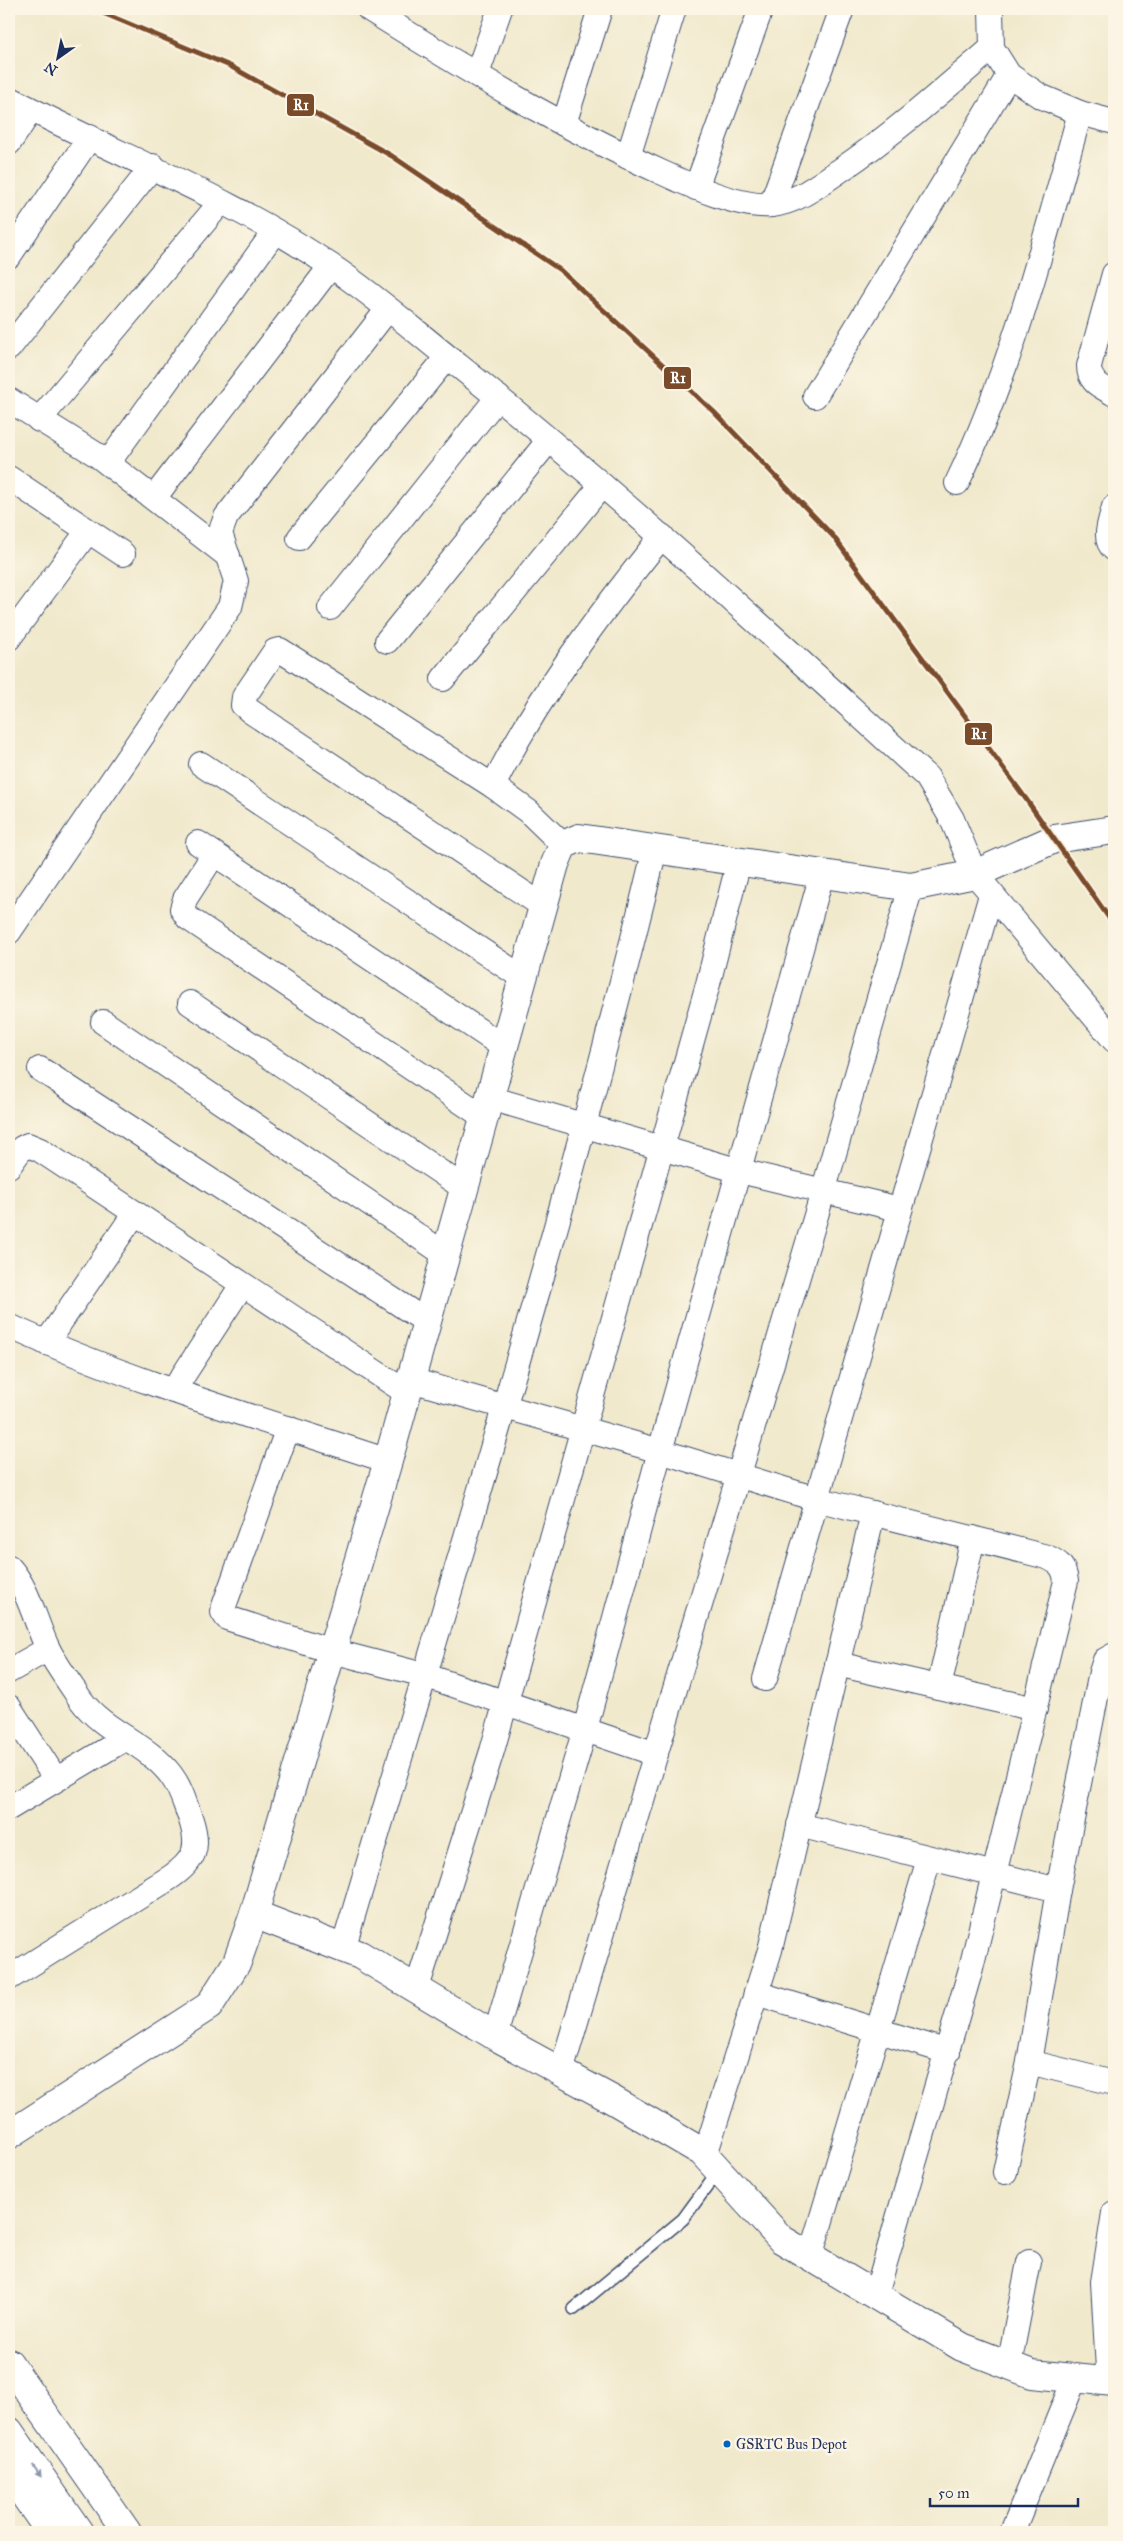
<svg xmlns="http://www.w3.org/2000/svg" width="1123" height="2541" font-family="'IM FELL Great Primer',serif">
<style>
.lines{fill:none;stroke-linecap:round;stroke-linejoin:round}
.lane-casing{stroke:#3b4b6e;stroke-width:14}
.street-casing{stroke:#3b4b6e;stroke-width:26}
.secondary-casing{stroke:#3b4b6e;stroke-width:30}
.primary-casing{stroke:#3b4b6e;stroke-width:30}
.lane{stroke:#fff;stroke-width:11}
.street{stroke:#fff;stroke-width:24}
.secondary{stroke:#fff;stroke-width:28}
.primary{stroke:#fff;stroke-width:28}
.rail-1-casing{stroke:#fcf5e5;stroke-width:9}
.rail-1{stroke:#7a4b2a;stroke-width:5}
.oneway{fill:#8d97ae}
.bus-dot{fill:#0065bd;stroke:#fcf5e5;stroke-width:2}
.labels{text-anchor:middle;stroke-width:5;stroke-linejoin:round;paint-order:stroke}
.bus-label{font-size:14px;fill:#1b2f5e;stroke:#fcf5e5;text-anchor:start}
.line-badge{stroke:#fcf5e5;stroke-width:2}
.badge-label{font-size:14px;text-anchor:middle;font-weight:bold;fill:#fff}
</style>
<rect width="100%" height="100%" fill="#fcf5e5"/>
<filter id="ink" filterUnits="userSpaceOnUse"><feTurbulence type="fractalNoise" baseFrequency=".02" numOctaves="2"/><feDisplacementMap in="SourceGraphic" scale="10" xChannelSelector="R" yChannelSelector="G"/><feConvolveMatrix kernelMatrix="1 2 1 2 8 2 1 2 1" color-interpolation-filters="sRGB"/></filter>
<filter id="wash" filterUnits="userSpaceOnUse"><feTurbulence type="fractalNoise" baseFrequency=".0096" numOctaves="4" result="noise"/><feDisplacementMap in="SourceGraphic" scale="20" xChannelSelector="R" yChannelSelector="G"/><feGaussianBlur stdDeviation="1.12" result="paint"/><feColorMatrix in="noise" values="0 0 0 0 0 0 0 0 0 0 0 0 0 0 0 0 0 1.4 0 .05"/><feComposite in="paint" operator="in"/></filter>
<g filter="url(#wash)">
<rect width="100%" height="100%" fill="#f0e9cc"/>
</g>
<g filter="url(#ink)">
<g class="lines">
<g class="lane-casing">
<path id="lane" d="M 574,2309 L 683,2219 L 719,2170"/>
</g>
<g class="street-casing">
<g id="street">
<path d="M 369,9 C 463,68 561,127 663,173 C 691,186 740,208 771,205 C 797,203 821,183 842,169 C 895,133 943,90 992,48"/>
<path d="M 991,9 L 992,48 L 1009,75 L 1040,96 L 1080,113 L 1114,122"/>
<path d="M 477,74 L 500,9"/>
<path d="M 9,98 C 116,155 231,197 331,266 C 376,296 416,332 459,366 C 621,495 773,637 927,777 L 952,819 L 975,874 L 1114,1040"/>
<path d="M 564,124 L 600,9"/>
<path d="M 9,143 L 31,110"/>
<path d="M 628,157 L 674,9"/>
<path d="M 696,188 L 761,9"/>
<path d="M 771,205 L 842,9"/>
<path d="M 9,256 L 90,137"/>
<path d="M 1114,274 L 1089,366 C 1089,383 1101,386 1114,394"/>
<path d="M 9,348 L 153,166"/>
<path d="M 815,396 L 1009,75"/>
<path d="M 9,400 L 97,455 L 228,556"/>
<path d="M 39,420 L 221,202"/>
<path d="M 108,463 L 275,231"/>
<path d="M 9,478 L 123,554"/>
<path d="M 957,483 C 1014,363 1044,240 1080,113"/>
<path d="M 154,498 L 331,266"/>
<path d="M 1114,507 C 1111,520 1102,539 1114,549"/>
<path d="M 299,538 L 447,357"/>
<path d="M 330,608 L 498,397"/>
<path d="M 9,638 L 88,531"/>
<path d="M 387,641 L 549,440"/>
<path d="M 443,679 L 602,485"/>
<path d="M 201,764 L 523,978"/>
<path d="M 493,786 C 538,696 599,614 662,536"/>
<path d="M 198,843 L 504,1047"/>
<path d="M 214,854 L 185,899 L 182,909 L 188,918 L 484,1117"/>
<path d="M 543,906 L 250,711 L 243,705 L 244,697 L 275,651 L 280,650 L 493,786 L 529,812 L 563,845"/>
<path d="M 9,932 L 230,607 L 236,581 L 220,533 L 226,517 L 388,309"/>
<path d="M 190,1003 L 464,1188"/>
<path d="M 103,1022 L 446,1255"/>
<path d="M 40,1069 L 427,1322"/>
<path d="M 490,1098 L 740,1171 L 899,1209"/>
<path d="M 9,1166 L 22,1148 L 28,1145 L 40,1150 L 407,1393"/>
<path d="M 9,1326 C 131,1382 261,1419 388,1461"/>
<path d="M 46,1343 L 135,1213"/>
<path d="M 411,1380 L 660,1451 L 816,1499 L 1047,1557 C 1060,1563 1064,1567 1066,1581 L 970,1972 L 875,2297"/>
<path d="M 173,1391 L 242,1285"/>
<path d="M 288,1428 L 224,1606 L 223,1612 L 227,1618 L 332,1651 L 424,1675 L 656,1754"/>
<path d="M 9,1567 C 29,1589 35,1622 48,1649 C 57,1666 70,1684 81,1700 C 104,1732 147,1743 171,1775 C 181,1788 185,1804 191,1820 C 200,1848 195,1860 171,1877 L 9,1978"/>
<path d="M 837,1664 L 1035,1709"/>
<path d="M 9,1671 L 48,1649"/>
<path d="M 765,1679 L 991,895"/>
<path d="M 939,1687 L 973,1538"/>
<path d="M 9,1707 L 55,1778"/>
<path d="M 9,1808 L 126,1738"/>
<path d="M 799,1825 L 1058,1890"/>
<path d="M 343,1949 C 451,1584 566,1219 655,849"/>
<path d="M 417,1988 L 492,1751 L 708,984 L 739,861"/>
<path d="M 756,1993 L 948,2052"/>
<path d="M 495,2036 L 585,1729 L 660,1451 L 822,874"/>
<path d="M 1029,2062 L 1114,2083"/>
<path d="M 561,2072 L 823,1192 L 911,887"/>
<path d="M 705,2155 L 770,1950 L 873,1513"/>
<path d="M 1005,2172 L 1029,2062 L 1058,1890 L 1101,1672 L 1105,1660 L 1114,1655"/>
<path d="M 810,2257 L 929,1859"/>
<path d="M 1009,2365 L 1029,2262"/>
<path d="M 1108,2370 L 1103,2282 L 1114,2213"/>
<path d="M 1012,2532 L 1075,2378"/>
</g>
</g>
<g class="secondary-casing">
<g id="secondary">
<path d="M 254,1914 L 360,1955 L 495,2036 L 613,2100 L 702,2152 L 781,2239 L 962,2347 L 1032,2374 L 1114,2382"/>
<path d="M 9,2135 L 209,2006 L 237,1962 L 254,1914 L 388,1461 L 555,864 L 563,845 L 579,838 L 911,887 L 975,874 L 1054,839 L 1114,830"/>
<path d="M 9,2363 L 127,2532"/>
</g>
</g>
<g class="primary-casing">
<g id="primary">
<path d="M 9,2431 L 79,2532"/>
<path d="M 9,2473 L 50,2532"/>
</g>
</g>
<use href="#lane" class="lane"/>
<use href="#street" class="street"/>
<use href="#secondary" class="secondary"/>
<use href="#primary" class="primary"/>
<g class="rail-1-casing">
<path id="rail-1" d="M 88,9 L 103,13 L 230,66 L 392,156 L 560,270 L 714,412 L 833,536 L 1026,799 L 1114,925"/>
</g>
<use href="#rail-1" class="rail-1"/>
</g>
<defs><path id="oneway-solid" d="M-6-.8H1V-3.2L6.5 0L1 3.2V.8H-6Z" transform="scale(1.25)"/></defs>
<use class="oneway" href="#oneway-solid" transform="translate(37 2471) rotate(55)"/>
</g>
<circle class="bus-dot" cx="727" cy="2444" r="4.5"/>
<g class="labels">
<g class="bus-label">
<text x="736" y="2449">GSRTC Bus Depot</text>
</g>
</g>
<g class="line-badge">
<rect x="286" y="93" width="29" height="24" rx="5" fill="#7a4b2a"/>
<rect x="663" y="366" width="29" height="24" rx="5" fill="#7a4b2a"/>
<rect x="964" y="722" width="29" height="24" rx="5" fill="#7a4b2a"/>
</g>
<g class="badge-label">
<text x="301" y="110">R1</text>
<text x="678" y="383">R1</text>
<text x="979" y="739">R1</text>
</g>
<rect width="1123" height="2541" fill="none" stroke="#fcf5e5" stroke-width="30"/>
<g transform="translate(58 58) rotate(213)" stroke="#fcf5e5" stroke-width="4" paint-order="stroke">
<path d="M0-4L9 19L0 12L-9 19Z" fill="#1b2f5e"/>
<text y="-8" font-size="14" font-weight="bold" text-anchor="middle" fill="#1b2f5e">N</text>
</g>
<path d="M930 2498v8h148v-8" fill="none" stroke="#1b2f5e" stroke-width="2.5"/>
<text x="938" y="2498" font-size="15" fill="#1b2f5e" stroke="#fcf5e5" stroke-width="4" paint-order="stroke">50 m</text>
</svg>
